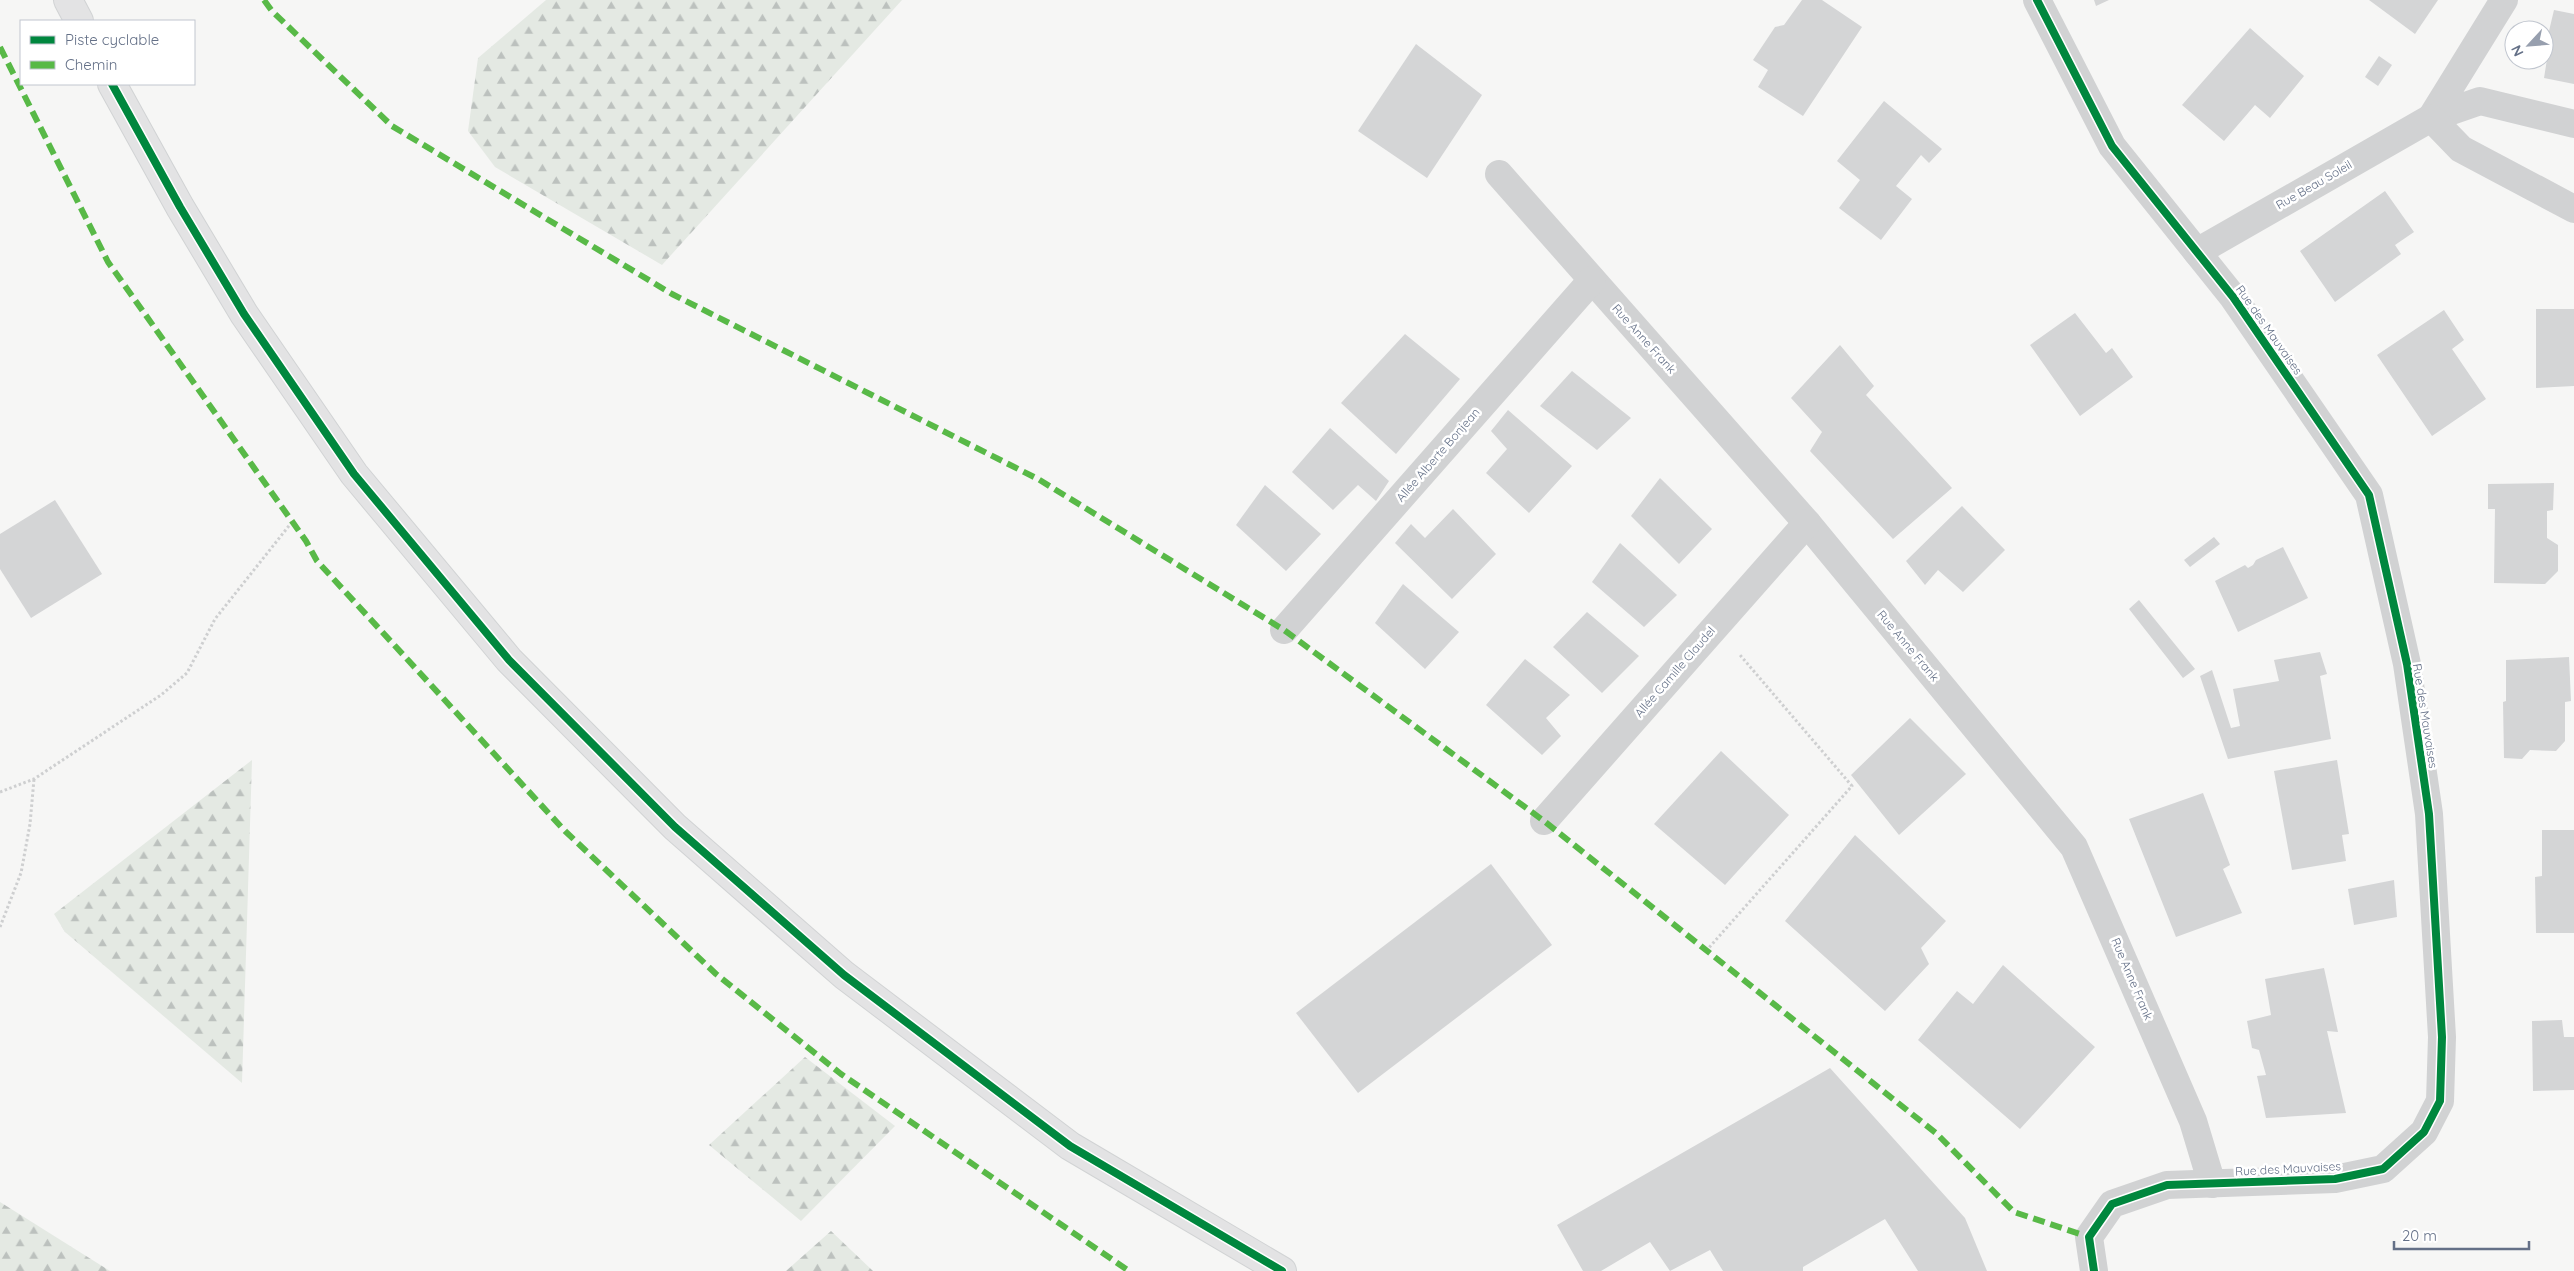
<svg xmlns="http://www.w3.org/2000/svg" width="2574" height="1271" font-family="Quicksand,sans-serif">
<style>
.forest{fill:url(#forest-firs)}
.building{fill:#d4d5d6}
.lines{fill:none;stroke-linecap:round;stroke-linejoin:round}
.major-casing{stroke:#d1d3d4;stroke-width:30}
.path{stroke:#cecfd0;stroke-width:3;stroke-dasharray:2.5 2.5;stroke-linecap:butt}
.minor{stroke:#d1d2d3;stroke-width:28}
.major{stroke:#e3e3e4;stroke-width:28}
.quiet{stroke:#58b947;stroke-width:6;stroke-dasharray:12 6;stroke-linecap:butt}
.cycleway-casing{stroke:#fff;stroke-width:11}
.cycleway{stroke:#00873e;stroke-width:8}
.labels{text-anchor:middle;stroke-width:5;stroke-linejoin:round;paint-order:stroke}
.street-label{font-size:12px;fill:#647087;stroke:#fff}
</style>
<defs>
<pattern id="forest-firs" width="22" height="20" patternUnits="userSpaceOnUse" patternTransform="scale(1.25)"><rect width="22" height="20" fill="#e4e9e3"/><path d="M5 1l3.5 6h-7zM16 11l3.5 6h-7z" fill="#bcc1be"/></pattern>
</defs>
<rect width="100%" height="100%" fill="#f6f6f5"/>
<g class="forest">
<path d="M 546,0 L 902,0 L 662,265 L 495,167 L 468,131 L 478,58 Z"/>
<path d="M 252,760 L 242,1083 L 65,932 L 54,914 Z"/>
<path d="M 805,1057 L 895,1126 L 801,1221 L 709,1145 Z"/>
<path d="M 0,1202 L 110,1271 L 0,1271 Z"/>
<path d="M 831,1231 L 873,1271 L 786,1271 Z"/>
</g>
<g class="building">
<path d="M 1802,0 L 1822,0 L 1862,27 L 1803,116 L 1758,87 L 1768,70 L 1753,60 L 1775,27 L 1784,25 Z"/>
<path d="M 2094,0 L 2109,0 L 2096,6 Z"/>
<path d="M 2369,0 L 2438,0 L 2415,34 Z"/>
<path d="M 2554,10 L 2574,14 L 2574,84 L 2544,78 L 2548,53 L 2544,52 Z"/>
<path d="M 2250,28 L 2304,76 L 2270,118 L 2255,105 L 2224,141 L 2182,105 Z"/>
<path d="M 1416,44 L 1482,95 L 1427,178 L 1358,131 Z"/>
<path d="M 2379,56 L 2392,65 L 2378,86 L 2365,77 Z"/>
<path d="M 1884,101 L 1942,149 L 1929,163 L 1921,155 L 1896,186 L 1912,199 L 1881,240 L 1839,208 L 1860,180 L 1837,161 Z"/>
<path d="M 2385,191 L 2414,232 L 2395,245 L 2401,254 L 2335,302 L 2300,251 Z"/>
<path d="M 2536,309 L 2574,309 L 2574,386 L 2536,388 Z"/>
<path d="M 2444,310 L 2464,340 L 2452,349 L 2486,399 L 2432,436 L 2377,355 Z"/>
<path d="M 2075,313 L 2106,353 L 2112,348 L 2133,377 L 2080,416 L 2030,345 Z"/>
<path d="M 1405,334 L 1460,379 L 1396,454 L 1341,403 Z"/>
<path d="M 1840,345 L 1874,386 L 1866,395 L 1952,488 L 1893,539 L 1810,451 L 1822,432 L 1791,398 Z"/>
<path d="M 1572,371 L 1631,418 L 1597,450 L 1540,406 Z"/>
<path d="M 1508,410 L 1572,466 L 1529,513 L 1486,473 L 1507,449 L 1491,431 Z"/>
<path d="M 1330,428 L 1389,481 L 1376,501 L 1358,485 L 1333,510 L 1292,472 Z"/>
<path d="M 1660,478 L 1712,529 L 1679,564 L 1631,516 Z"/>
<path d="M 2554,483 L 2553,510 L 2547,511 L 2547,538 L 2558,545 L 2558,571 L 2545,584 L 2494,583 L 2495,509 L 2488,509 L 2488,484 Z"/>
<path d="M 1265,485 L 1321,534 L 1286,571 L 1236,525 Z"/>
<path d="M 55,500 L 102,574 L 31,618 L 0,569 L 0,534 Z"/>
<path d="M 1962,506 L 2005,550 L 1963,592 L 1938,570 L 1925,585 L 1906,561 Z"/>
<path d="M 1453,509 L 1496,554 L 1452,599 L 1395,543 L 1411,524 L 1425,538 Z"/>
<path d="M 2214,537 L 2220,544 L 2190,567 L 2184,560 Z"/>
<path d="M 1620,543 L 1677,595 L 1644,627 L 1592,582 Z"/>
<path d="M 2283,547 L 2308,598 L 2238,632 L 2215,581 L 2245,565 L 2248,568 L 2253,565 L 2256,560 Z"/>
<path d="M 1403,584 L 1459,632 L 1425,669 L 1375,623 Z"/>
<path d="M 2139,600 L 2195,669 L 2183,678 L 2129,609 Z"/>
<path d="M 1587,612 L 1639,656 L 1602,693 L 1553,647 Z"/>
<path d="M 2320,652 L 2327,674 L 2320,676 L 2331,739 L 2228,759 L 2200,676 L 2212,670 L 2231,728 L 2240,726 L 2233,689 L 2279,681 L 2274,660 Z"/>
<path d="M 2569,657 L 2571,701 L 2565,702 L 2565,741 L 2556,751 L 2530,750 L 2522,759 L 2504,758 L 2503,702 L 2506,701 L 2506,660 Z"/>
<path d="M 1525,659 L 1570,695 L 1546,718 L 1561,736 L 1542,755 L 1486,705 Z"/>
<path d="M 1910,718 L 1966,774 L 1899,835 L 1851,775 Z"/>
<path d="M 1721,751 L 1789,815 L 1725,885 L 1654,824 Z"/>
<path d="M 2337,760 L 2349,834 L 2342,835 L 2346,861 L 2292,870 L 2274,771 Z"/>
<path d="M 2203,793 L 2230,865 L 2223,869 L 2242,913 L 2176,937 L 2129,819 Z"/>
<path d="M 2542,830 L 2574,830 L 2574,933 L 2536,933 L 2535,877 L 2542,876 Z"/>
<path d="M 1855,835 L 1946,921 L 1921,948 L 1929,964 L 1885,1011 L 1785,921 Z"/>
<path d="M 1491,864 L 1552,945 L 1358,1093 L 1296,1013 Z"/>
<path d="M 2394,880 L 2397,917 L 2354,925 L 2348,889 Z"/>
<path d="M 2003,965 L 2095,1047 L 2020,1129 L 1918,1040 L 1957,991 L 1973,1004 Z"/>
<path d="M 2324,968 L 2338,1032 L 2327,1031 L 2346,1113 L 2266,1118 L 2257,1076 L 2266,1075 L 2259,1050 L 2252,1048 L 2247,1021 L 2271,1015 L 2265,979 Z"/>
<path d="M 2562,1020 L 2564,1037 L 2574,1037 L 2574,1090 L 2533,1091 L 2532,1021 Z"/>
<path d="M 1830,1068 L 1965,1218 L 1987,1271 L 1918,1271 L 1885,1219 L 1803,1267 L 1803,1271 L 1723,1271 L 1710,1250 L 1670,1271 L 1650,1242 L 1601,1271 L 1583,1271 L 1557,1225 Z"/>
</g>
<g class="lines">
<g class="major-casing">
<g id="major">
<path d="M 68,0 L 79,21"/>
<path d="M 112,84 L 180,207 L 244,314 L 354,474 L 509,660 L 675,827 L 844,975 L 1070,1146 L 1282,1271"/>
</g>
</g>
<g class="path">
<path d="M 0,792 L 34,779 L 161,695 L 187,673 L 215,619 L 292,522"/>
<path d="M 0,927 L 21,873 L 30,824 L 34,779"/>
<path d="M 1706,951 L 1852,786 L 1740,655"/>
</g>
<g class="minor">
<path d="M 2037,0 L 2112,146 L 2233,297 L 2369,495 L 2407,664 L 2429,814 L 2442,1037 L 2440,1101 L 2424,1132 L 2383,1169 L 2335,1179 L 2167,1185 L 2112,1204 L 2089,1237 L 2094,1271"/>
<path d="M 2504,0 L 2431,118 L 2480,101 L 2574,124"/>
<path d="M 1499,174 L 1807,523 L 2074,847 L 2193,1121 L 2212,1184"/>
<path d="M 2197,252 L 2431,118 L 2461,149 L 2574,209"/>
<path d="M 1284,630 L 1592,280"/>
<path d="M 1544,821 L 1807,523"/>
</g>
<use href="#major" class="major"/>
<g class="quiet">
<path d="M 264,0 L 272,11 L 392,126 L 672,294 L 1038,479 L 1284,630 L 1544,821 L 1937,1134 L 2014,1212 L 2089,1237"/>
<path d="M 0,47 L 108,262 L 306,541 L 317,561 L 565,831 L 716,974 L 841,1074 L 1129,1271"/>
</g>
<g class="cycleway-casing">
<g id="cycleway">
<path d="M 2037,0 L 2112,146 L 2233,297 L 2369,495 L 2407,664 L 2429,814 L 2442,1037 L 2440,1101 L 2424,1132 L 2383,1169 L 2335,1179 L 2167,1185 L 2112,1204 L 2089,1237 L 2094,1271"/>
<path d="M 112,84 L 180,207 L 244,314 L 354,474 L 509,660 L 675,827 L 844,975 L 1070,1146 L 1282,1271"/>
</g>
</g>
<use href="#cycleway" class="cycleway"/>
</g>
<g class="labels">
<g class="street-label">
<text transform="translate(2314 185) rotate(-30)" y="4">Rue Beau Soleil</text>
<text transform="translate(2269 330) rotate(55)" y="4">Rue des Mauvaises</text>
<text transform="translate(1644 339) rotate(48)" y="4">Rue Anne Frank</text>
<text transform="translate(1438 455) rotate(-49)" y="4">Allée Alberte Bonjean</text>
<text transform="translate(1908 646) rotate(50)" y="4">Rue Anne Frank</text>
<text transform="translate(1675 672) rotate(-49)" y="4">Allée Camille Claudel</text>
<text transform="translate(2425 716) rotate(81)" y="4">Rue des Mauvaises</text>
<text transform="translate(2132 979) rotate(67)" y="4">Rue Anne Frank</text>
<text transform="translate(2288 1169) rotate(-3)" y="4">Rue des Mauvaises</text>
</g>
</g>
<rect x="20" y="20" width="175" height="65" fill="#ffffff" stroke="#c1c6cf"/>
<rect x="30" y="36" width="25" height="8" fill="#00873e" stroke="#c1c6cf"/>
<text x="65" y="45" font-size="15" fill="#647087">Piste cyclable</text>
<rect x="30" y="61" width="25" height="8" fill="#58b947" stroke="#c1c6cf"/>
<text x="65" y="70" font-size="15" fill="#647087">Chemin</text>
<g transform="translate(2529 45) rotate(244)"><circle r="24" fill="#ffffff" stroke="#c1c6cf"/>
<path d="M0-4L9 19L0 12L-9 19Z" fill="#979fae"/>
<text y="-8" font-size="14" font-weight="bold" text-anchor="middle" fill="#647087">N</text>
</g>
<path d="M2394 1241v8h135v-8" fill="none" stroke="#647087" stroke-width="2.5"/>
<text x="2402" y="1241" font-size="15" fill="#647087" stroke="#ffffff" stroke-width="4" paint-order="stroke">20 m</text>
</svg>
